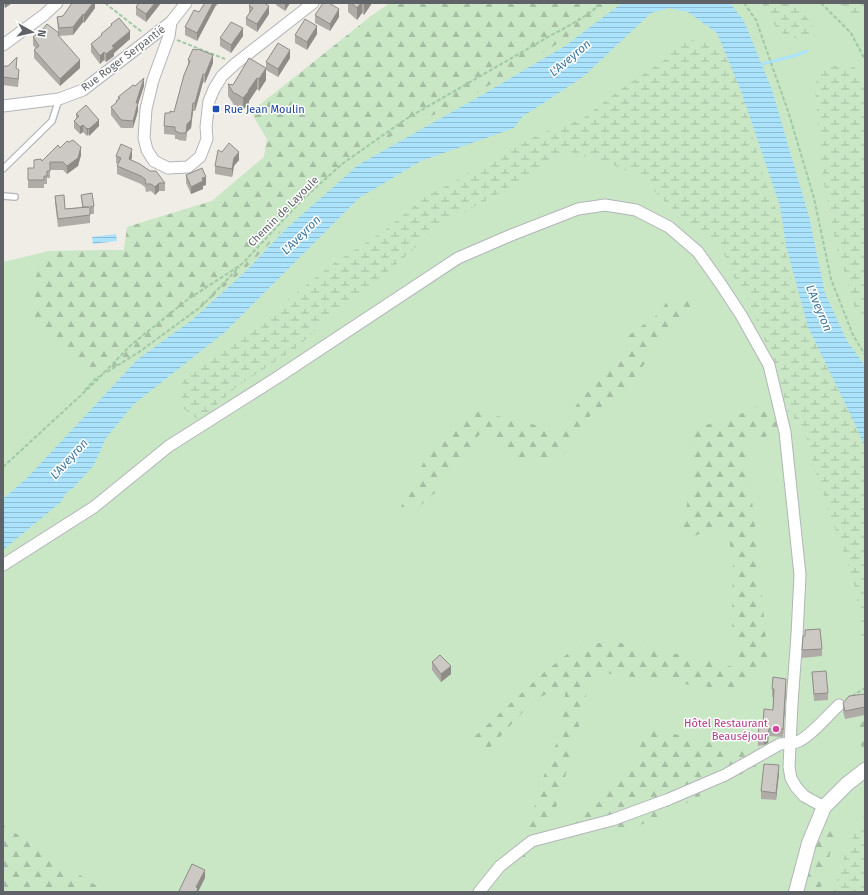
<svg xmlns="http://www.w3.org/2000/svg" width="868" height="895" font-family="'Fira Sans',sans-serif">
<style>
.green{fill:#c9e6c5}
.forest{fill:url(#forest-firs)}
.wetland{fill:url(#wetland-marsh)}
.water{fill:url(#water-rules)}
.lines{fill:none;stroke-linecap:round;stroke-linejoin:round}
.stream{stroke:#abe3fc;stroke-width:3}
.service-casing{stroke:#b2b5b9;stroke-width:8}
.minor-casing{stroke:#b2b5b9;stroke-width:13}
.tertiary-casing{stroke:#b2b5b9;stroke-width:16}
.path{stroke:#a0caa6;stroke-width:2;stroke-dasharray:4 2;stroke-linecap:butt}
.service{stroke:#fff;stroke-width:5.5}
.minor{stroke:#fff;stroke-width:11}
.tertiary{stroke:#fff;stroke-width:14}
.wall{fill:#afaca8}
.shaded-wall{fill:#8f8c88}
.building{fill:#ccc8c3;stroke:#8f8c88}
.transit-dot{fill:#1a4fb4;stroke:#fff;stroke-width:1.5}
.hotel-dot{fill:#d1479c;stroke:#fff;stroke-width:1.5}
.labels{text-anchor:middle;stroke-width:3;stroke-linejoin:round;paint-order:stroke}
.street-label{font-size:11px;fill:#5f6367;stroke:#fff}
.transit-label{font-size:11px;fill:#164399;stroke:#fff;text-anchor:start}
.hotel-label{font-size:11px;fill:#b23c85;stroke:#fff;text-anchor:end}
.water-label{font-size:12px;font-style:italic;fill:#417a9d;stroke:#fff}
</style>
<defs>
<pattern id="forest-firs" width="22" height="20" patternUnits="userSpaceOnUse"><rect width="22" height="20" fill="#c9e6c5"/><path d="M5 1l3.5 6h-7zM16 11l3.5 6h-7z" fill="#a6bea4"/></pattern>
<pattern id="wetland-marsh" width="20" height="14" patternUnits="userSpaceOnUse"><rect width="20" height="14" fill="#c9e6c5"/><path d="M1 5h8M5 5V1M11 12h8M15 12V8" fill="none" stroke="#a6bea4"/></pattern>
<pattern id="water-rules" width="6" height="5" patternUnits="userSpaceOnUse"><rect width="6" height="5" fill="#abe3fc"/><path d="M0 2.5h6" fill="none" stroke="#8ebcd0"/></pattern>
</defs>
<rect width="100%" height="100%" fill="#f0ede7"/>
<path class="green" d="M 390,3 L 865,3 L 865,892 L 3,892 L 3,262 L 49,251 L 124,250 L 127,227 L 212,201 L 264,157 L 267,139 L 251,112 L 370,17 Z"/>
<g class="forest">
<path d="M 390,3 L 616,3 L 600,16 L 549,49 L 473,95 L 356,154 L 245,269 L 202,306 L 139,352 L 96,378 L 65,353 L 35,318 L 35,278 L 49,251 L 124,250 L 127,227 L 212,201 L 264,157 L 267,139 L 251,112 L 370,17 Z"/>
<path d="M 694,294 L 685,321 L 654,351 L 629,385 L 590,416 L 562,457 L 515,462 L 480,434 L 436,492 L 414,511 L 399,511 L 428,454 L 472,410 L 561,431 L 579,401 L 631,348 L 628,336 L 660,313 L 667,301 Z"/>
<path d="M 772,397 L 791,430 L 744,442 C 755,516 762,590 768,665 L 740,690 L 691,685 L 604,673 L 589,683 L 576,739 L 543,852 L 522,860 L 529,826 L 542,781 L 561,731 L 566,686 L 535,699 L 483,755 L 473,738 L 542,674 L 575,648 L 595,643 L 621,643 L 662,651 L 707,660 L 736,668 L 732,621 L 733,557 L 724,522 L 695,536 L 682,532 L 693,471 L 688,431 L 746,412 Z"/>
<path d="M 865,719 L 865,752 L 848,723 Z"/>
<path d="M 649,728 L 728,747 L 752,750 L 759,765 L 669,812 L 625,832 L 560,825 L 582,816 L 598,803 L 629,770 Z"/>
<path d="M 827,820 L 836,831 L 820,892 L 802,892 C 809,868 814,841 827,820 Z"/>
<path d="M 3,825 L 106,892 L 3,892 Z"/>
</g>
<g class="wetland">
<path d="M 763,3 L 793,3 L 810,21 L 816,36 C 802,41 785,39 775,26 C 774,23 773,20 771,17 C 769,13 766,10 763,7 Z"/>
<path d="M 831,3 L 865,3 L 865,8 L 850,18 L 837,10 Z"/>
<path d="M 686,39 L 712,44 L 724,56 L 737,73 L 762,171 L 778,215 L 788,263 L 799,308 L 821,353 L 843,387 L 865,449 L 865,648 L 861,643 L 859,629 L 859,609 L 854,583 L 817,476 L 803,427 L 787,411 L 780,378 L 747,296 L 736,282 L 729,262 L 720,249 L 688,223 L 638,176 L 611,164 L 564,150 L 500,193 L 442,224 L 392,268 L 335,313 L 296,348 L 239,385 L 206,414 L 196,418 L 184,409 L 181,393 L 182,383 L 190,372 L 239,340 L 277,308 L 333,264 L 384,231 L 429,194 L 450,184 L 499,154 L 553,128 L 581,120 L 621,89 L 669,57 L 677,44 Z"/>
<path d="M 840,65 L 854,66 L 865,87 L 865,328 L 855,308 L 846,277 L 836,246 L 831,215 L 823,179 L 819,139 L 815,84 L 826,67 Z"/>
<path d="M 865,814 L 865,892 L 833,892 L 847,849 Z"/>
</g>
<g class="water">
<path d="M 622,3 L 730,3 L 744,21 L 772,90 L 809,217 L 825,293 L 847,341 L 865,366 L 865,448 L 856,426 L 808,327 L 786,246 L 780,206 L 741,91 L 717,33 L 688,12 L 669,8 L 651,13 L 583,77 L 522,117 L 514,128 L 421,161 L 359,198 L 225,332 L 134,404 L 106,438 L 94,465 L 73,488 L 66,493 L 61,502 L 3,550 L 3,499 L 27,478 L 138,359 L 192,320 L 245,272 L 287,228 L 358,165 L 475,99 L 565,46 Z"/>
<path d="M 116,234 L 117,241 L 93,244 L 92,237 Z"/>
</g>
<g class="lines">
<path class="stream" d="M 762,64 L 797,55 L 807,51"/>
<g class="service-casing">
<g id="service">
<path d="M 3,169 L 52,121 L 59,99"/>
<path d="M 3,196 L 15,197"/>
</g>
</g>
<g class="minor-casing">
<g id="minor">
<path d="M 186,3 L 171,22 L 169,36 L 153,80 L 146,109 L 144,138 L 147,150 L 154,161 L 168,168 L 188,167 L 200,157 L 207,139 L 206,127 L 209,101 L 214,89 L 222,76 L 235,64 L 313,3"/>
<path d="M 3,45 L 44,15 L 57,3"/>
<path d="M 3,106 L 59,99 L 83,90 L 171,22"/>
<path d="M 3,565 L 94,507 L 169,446 L 278,377 L 458,258 L 509,236 L 578,209 L 605,205 L 636,210 L 669,227 L 698,252 L 720,283 L 741,315 L 769,365 L 785,432 L 800,575 L 797,635 L 792,703 L 789,767 L 791,778 L 796,787 L 804,796 L 824,807"/>
<path d="M 479,892 L 500,866 L 532,841 L 612,820 L 669,799 L 725,775 L 780,744 C 787,743 793,744 799,741 C 811,736 829,714 839,705"/>
</g>
</g>
<g class="tertiary-casing">
<path id="tertiary" d="M 796,892 L 809,843 L 824,807 L 847,784 L 865,770"/>
</g>
<g class="path">
<path d="M 105,3 L 142,32"/>
<path d="M 744,3 L 756,20 L 789,114 L 814,198 L 831,279 L 853,335 L 865,355"/>
<path d="M 821,3 L 851,33 L 860,50 L 865,60"/>
<path d="M 177,40 L 225,59"/>
<path d="M 107,372 L 139,352 L 202,306 L 239,267"/>
<path d="M 85,390 L 96,378 L 99,376"/>
<path d="M 3,467 L 92,385 L 132,344 L 187,300 L 242,264 L 301,201 L 342,164 L 406,119 L 548,37 C 566,27 586,18 601,3"/>
<path d="M 852,696 L 865,688"/>
</g>
<use href="#service" class="service"/>
<use href="#minor" class="minor"/>
<use href="#tertiary" class="tertiary"/>
</g>
<g class="wall">
<path d="M 3,3 L 12,3 L 5,8 L 3,4 Z"/>
<path d="M 95,3 L 95,8 L 84,23 L 83,22 L 73,35 L 59,36 L 59,37 L 80,68 L 60,86 L 34,58 L 34,50 L 36,49 L 33,45 L 33,37 L 58,32 L 57,17 L 63,16 Z"/>
<path d="M 139,3 L 161,3 L 146,22 L 136,15 L 136,7 Z"/>
<path d="M 205,3 L 218,3 L 217,6 L 216,5 L 197,41 L 185,35 L 185,27 L 199,12 Z"/>
<path d="M 276,3 L 290,3 L 285,11 L 276,5 Z"/>
<path d="M 348,3 L 372,3 L 364,15 L 362,13 L 357,20 L 348,12 Z"/>
<path d="M 249,6 L 269,14 L 257,32 L 246,25 L 246,18 L 249,14 Z"/>
<path d="M 315,15 L 339,17 L 330,31 L 315,23 Z"/>
<path d="M 111,24 L 130,39 L 114,53 L 114,56 L 106,62 L 104,60 L 100,64 L 91,52 L 91,44 L 101,36 L 101,34 L 111,26 Z"/>
<path d="M 317,34 L 307,50 L 295,43 L 295,35 Z"/>
<path d="M 243,36 L 231,53 L 220,46 L 220,38 Z"/>
<path d="M 249,58 L 266,80 L 259,91 L 257,89 L 249,101 L 249,103 L 243,110 L 235,105 L 234,105 L 228,96 L 228,84 L 233,85 Z"/>
<path d="M 290,58 L 278,77 L 266,70 L 266,62 Z"/>
<path d="M 188,60 L 213,63 L 205,83 L 203,82 L 195,111 L 193,111 L 191,128 L 187,132 L 186,141 L 178,140 L 178,139 L 175,139 L 175,135 L 164,134 L 164,126 L 170,113 L 174,112 L 188,64 Z"/>
<path d="M 17,64 L 16,68 L 19,78 L 18,87 L 3,85 L 3,68 Z"/>
<path d="M 135,86 L 144,86 L 138,104 L 138,111 L 133,128 L 121,128 L 111,115 L 111,107 L 116,103 L 116,101 L 118,99 L 118,97 Z"/>
<path d="M 76,114 L 99,126 L 89,136 L 88,134 L 87,136 L 83,132 L 80,134 L 74,128 L 74,121 L 76,119 Z"/>
<path d="M 222,152 L 239,160 L 234,166 L 232,177 L 215,174 L 215,166 Z"/>
<path d="M 81,155 L 78,166 L 67,174 L 63,170 L 50,170 L 50,178 L 47,178 L 47,184 L 44,184 L 44,188 L 28,188 L 28,168 L 34,168 L 42,161 Z"/>
<path d="M 116,156 L 132,157 L 131,160 L 165,183 L 165,191 L 159,191 L 155,195 L 151,191 L 146,192 L 145,187 L 141,184 L 117,174 L 117,166 L 118,164 L 116,163 Z"/>
<path d="M 186,175 L 206,185 L 203,186 L 203,189 L 191,194 L 186,183 Z"/>
<path d="M 81,195 L 94,206 L 94,214 L 90,214 L 90,223 L 58,227 L 55,203 L 55,196 L 65,209 L 82,207 Z"/>
<path d="M 805,630 L 822,649 L 822,656 L 802,658 L 802,650 L 805,636 Z"/>
<path d="M 432,662 L 451,674 L 441,682 L 432,670 Z"/>
<path d="M 812,672 L 828,693 L 828,700 L 814,701 Z"/>
<path d="M 786,686 L 783,737 L 769,736 L 768,743 L 764,745 L 758,746 L 758,738 L 763,726 L 773,710 L 773,697 L 772,697 L 772,689 Z"/>
<path d="M 865,694 L 865,715 L 845,719 L 843,711 L 843,703 Z"/>
<path d="M 779,773 L 776,800 L 761,799 L 761,791 Z"/>
</g>
<g class="shaded-wall">
<path d="M 5,3 L 12,3 L 5,8 Z"/>
<path d="M 93,3 L 95,3 L 95,8 L 84,23 L 84,15 Z"/>
<path d="M 155,3 L 161,3 L 146,22 L 146,14 Z"/>
<path d="M 213,3 L 216,3 L 216,5 L 197,41 L 197,33 Z"/>
<path d="M 285,3 L 290,3 L 285,11 Z"/>
<path d="M 361,3 L 362,3 L 362,13 L 357,20 L 357,8 Z"/>
<path d="M 364,3 L 372,3 L 364,15 Z"/>
<path d="M 269,6 L 269,14 L 257,32 L 257,24 Z"/>
<path d="M 339,9 L 339,17 L 330,31 L 330,24 Z"/>
<path d="M 83,14 L 83,22 L 73,35 L 73,27 Z"/>
<path d="M 317,26 L 317,34 L 307,50 L 307,42 Z"/>
<path d="M 243,28 L 243,36 L 231,53 L 231,45 Z"/>
<path d="M 130,31 L 130,39 L 114,53 L 114,56 L 106,62 L 106,54 L 112,46 Z"/>
<path d="M 290,50 L 290,58 L 278,77 L 278,69 Z"/>
<path d="M 104,52 L 104,60 L 100,64 L 100,56 Z"/>
<path d="M 213,55 L 213,63 L 205,83 L 205,75 Z"/>
<path d="M 80,60 L 80,68 L 60,86 L 60,79 Z"/>
<path d="M 266,68 L 266,80 L 259,91 L 259,79 Z"/>
<path d="M 203,74 L 203,82 L 195,111 L 195,103 Z"/>
<path d="M 144,78 L 144,86 L 138,104 L 138,111 L 133,128 L 133,121 L 136,103 Z"/>
<path d="M 257,78 L 257,89 L 249,101 L 249,103 L 243,110 L 243,98 Z"/>
<path d="M 193,103 L 193,111 L 191,128 L 187,132 L 186,141 L 187,124 Z"/>
<path d="M 99,120 L 99,126 L 89,136 L 89,129 Z"/>
<path d="M 83,125 L 83,132 L 80,134 L 80,127 Z"/>
<path d="M 88,128 L 88,134 L 87,136 L 87,129 Z"/>
<path d="M 81,147 L 81,155 L 78,166 L 67,174 L 67,166 Z"/>
<path d="M 132,149 L 132,157 L 129,166 L 129,159 Z"/>
<path d="M 239,152 L 239,160 L 234,166 L 232,177 L 232,169 L 234,158 Z"/>
<path d="M 206,177 L 206,185 L 203,186 L 203,189 L 191,194 L 191,187 L 202,178 Z"/>
<path d="M 159,183 L 159,191 L 155,195 L 155,187 Z"/>
<path d="M 451,666 L 451,674 L 441,682 L 441,674 Z"/>
<path d="M 786,679 L 786,686 L 783,737 L 783,729 Z"/>
<path d="M 769,729 L 768,743 L 764,745 L 764,737 Z"/>
<path d="M 779,765 L 779,773 L 776,800 L 776,793 Z"/>
<path d="M 205,870 L 205,878 L 198,892 L 196,892 L 196,887 Z"/>
</g>
<g class="building">
<path d="M 72,3 L 93,3 L 84,15 L 83,14 L 73,27 L 59,28 L 57,17 L 63,16 Z"/>
<path d="M 139,3 L 155,3 L 146,14 L 136,7 Z"/>
<path d="M 205,3 L 213,3 L 197,33 L 185,27 L 194,10 L 199,12 Z"/>
<path d="M 251,3 L 264,3 L 269,6 L 257,24 L 246,18 L 253,8 L 249,6 Z"/>
<path d="M 323,3 L 329,3 L 339,9 L 330,24 L 315,15 Z"/>
<path d="M 351,3 L 361,3 L 357,8 Z"/>
<path d="M 119,18 L 130,31 L 112,46 L 114,48 L 106,54 L 104,52 L 100,56 L 91,44 L 102,35 L 101,34 L 112,25 L 111,24 Z"/>
<path d="M 305,19 L 317,26 L 307,42 L 295,35 Z"/>
<path d="M 231,22 L 243,28 L 231,45 L 220,38 Z"/>
<path d="M 47,24 L 59,33 L 58,35 L 80,60 L 60,79 L 34,50 L 39,46 L 33,37 L 42,30 Z"/>
<path d="M 278,43 L 290,50 L 278,69 L 266,62 Z"/>
<path d="M 193,49 L 197,50 L 198,49 L 213,55 L 205,75 L 203,74 L 195,103 L 193,103 L 191,120 L 187,124 L 186,133 L 178,133 L 178,132 L 175,131 L 175,127 L 164,126 L 165,113 L 170,113 L 170,111 L 174,112 L 184,75 L 190,61 L 188,60 Z"/>
<path d="M 17,57 L 16,68 L 19,70 L 18,79 L 3,77 L 3,68 L 5,66 L 8,66 Z"/>
<path d="M 249,58 L 266,68 L 259,79 L 257,78 L 248,91 L 249,91 L 243,98 L 235,93 L 234,94 L 228,84 L 233,85 Z"/>
<path d="M 144,78 L 136,103 L 138,103 L 133,121 L 121,120 L 111,107 L 117,102 L 116,101 L 120,98 L 118,97 L 133,85 L 135,86 Z"/>
<path d="M 86,105 L 99,120 L 89,129 L 88,128 L 87,129 L 83,125 L 80,127 L 74,121 L 79,116 L 76,114 Z"/>
<path d="M 73,140 L 81,147 L 78,158 L 67,166 L 63,162 L 50,162 L 50,171 L 47,171 L 47,176 L 44,176 L 44,180 L 28,180 L 28,168 L 34,168 L 34,160 L 41,159 L 42,161 L 58,145 L 60,148 L 67,141 L 69,142 Z"/>
<path d="M 229,143 L 239,152 L 234,158 L 232,169 L 215,166 L 218,150 L 222,152 Z"/>
<path d="M 121,144 L 132,149 L 129,159 L 140,164 L 150,171 L 156,171 L 165,183 L 159,183 L 155,187 L 151,184 L 146,184 L 145,179 L 141,176 L 117,166 L 121,158 L 116,156 Z"/>
<path d="M 202,168 L 206,177 L 202,178 L 203,181 L 191,187 L 186,175 Z"/>
<path d="M 92,193 L 94,206 L 90,207 L 90,215 L 58,219 L 55,196 L 64,195 L 65,209 L 89,207 L 83,207 L 81,195 Z"/>
<path d="M 820,629 L 822,649 L 802,650 L 803,636 L 805,636 L 805,630 Z"/>
<path d="M 440,655 L 451,666 L 441,674 L 432,662 Z"/>
<path d="M 826,671 L 828,693 L 814,694 L 812,672 Z"/>
<path d="M 773,677 L 786,679 L 783,729 L 769,729 L 768,735 L 764,737 L 758,738 L 759,726 L 763,726 L 764,709 L 773,710 L 774,689 L 772,689 Z"/>
<path d="M 865,694 L 865,707 L 845,711 L 843,703 L 849,696 Z"/>
<path d="M 764,764 L 779,765 L 776,793 L 761,791 Z"/>
<path d="M 192,864 L 205,870 L 196,887 L 198,889 L 196,892 L 181,892 L 179,891 Z"/>
</g>
<rect class="transit-dot" x="212" y="105" width="8" height="8" rx="2"/>
<circle class="hotel-dot" cx="776" cy="729" r="4"/>
<g class="labels">
<g class="street-label">
<text transform="translate(123 58) rotate(-37)" y="4">Rue Roger Serpantié</text>
<text transform="translate(283 211) rotate(-45)" y="4">Chemin de Layoule</text>
</g>
<g class="transit-label">
<text x="224" y="113">Rue Jean Moulin</text>
</g>
<g class="hotel-label">
<text x="768" y="727">Hôtel Restaurant<tspan x="768" dy="13">Beauséjour</tspan></text>
</g>
<g class="water-label">
<text transform="translate(570 58) rotate(-40)" y="4">L'Aveyron</text>
<text transform="translate(301 235) rotate(-45)" y="4">L'Aveyron</text>
<text transform="translate(819 308) rotate(67)" y="4">L'Aveyron</text>
<text transform="translate(69 459) rotate(-48)" y="4">L'Aveyron</text>
</g>
</g>
<rect width="868" height="895" fill="none" stroke="#5f6367" stroke-width="8"/>
<g transform="translate(32 32) rotate(98)" stroke="#ffffff" stroke-width="3" paint-order="stroke">
<path d="M0-3L7 15L0 10L-7 15Z" fill="#5f6367"/>
<text y="-6" font-size="11" font-weight="bold" text-anchor="middle" fill="#5f6367">N</text>
</g>
</svg>
